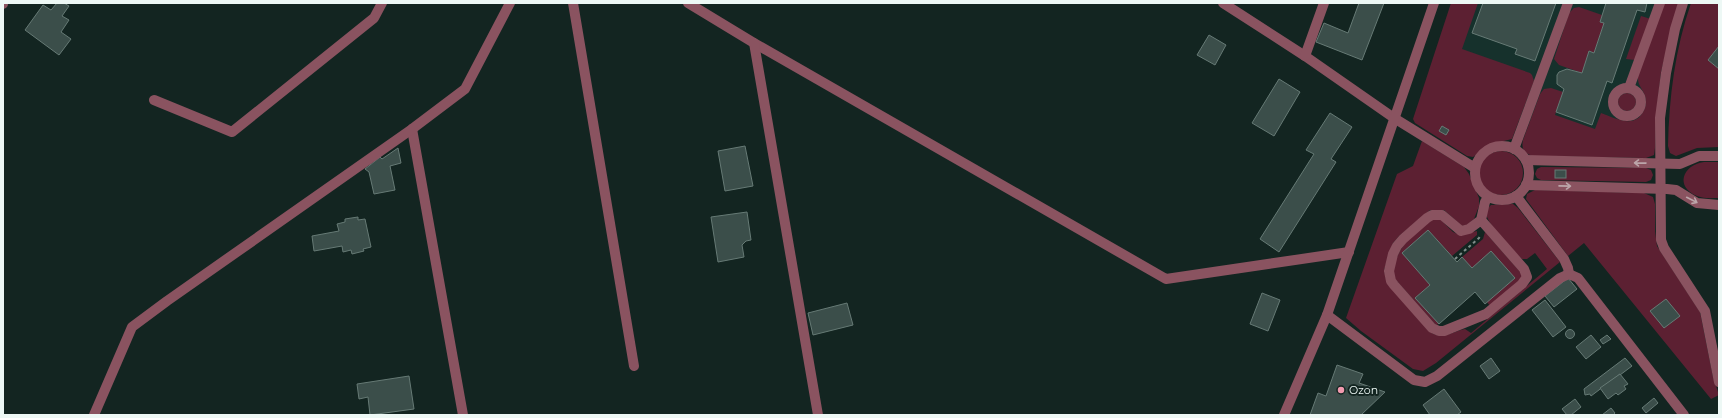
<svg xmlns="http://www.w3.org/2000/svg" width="1722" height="418" font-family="Montserrat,sans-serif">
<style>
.built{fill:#16312c}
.green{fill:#5c2032}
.building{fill:#3b4e4a;stroke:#667a75}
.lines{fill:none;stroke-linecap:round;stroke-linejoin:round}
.path{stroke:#7f8e8a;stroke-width:2;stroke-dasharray:3 3;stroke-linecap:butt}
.minor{stroke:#8a5360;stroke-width:10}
.oneway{stroke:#bca6aa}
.poi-dot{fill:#f29aaf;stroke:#132521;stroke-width:1.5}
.labels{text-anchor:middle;stroke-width:4;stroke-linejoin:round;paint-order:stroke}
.poi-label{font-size:11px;fill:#edf8f5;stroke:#132521;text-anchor:start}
</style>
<rect width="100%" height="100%" fill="#132521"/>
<path class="built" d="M 1457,3 L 1674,3 L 1651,118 L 1570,139 L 1438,93 Z"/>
<g class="green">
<path d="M 1451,3 L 1478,3 L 1462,49 L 1530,73 L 1532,75 L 1534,81 L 1512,139 L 1488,145 L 1473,157 L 1467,156 L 1415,123 L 1413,119 Z"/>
<path d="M 1664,3 L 1678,3 L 1661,72 L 1656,117 L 1655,148 L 1654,155 L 1646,158 L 1532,156 C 1524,153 1521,148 1523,140 L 1540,94 L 1544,89 L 1551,88 L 1563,92 L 1555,115 L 1595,129 L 1601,113 C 1615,118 1634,129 1643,112 C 1646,107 1647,102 1645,96 C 1643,89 1637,85 1638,76 Z"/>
<path d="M 1691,3 L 1719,3 L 1719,46 L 1708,60 L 1719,69 L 1719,147 L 1697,148 L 1676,156 L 1670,153 L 1668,146 C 1669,98 1675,49 1691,3 Z"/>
<path d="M 1579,7 L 1602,15 L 1600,22 L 1604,23 L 1594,53 L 1589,51 L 1582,73 L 1559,65 L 1554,59 L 1569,13 L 1574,8 Z"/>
<path d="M 1641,16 L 1651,19 L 1635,60 L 1626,59 Z"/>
<circle cx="1627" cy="102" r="9"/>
<path d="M 1422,141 L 1464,167 L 1469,174 L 1479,198 L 1479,206 L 1474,219 L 1467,225 L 1462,226 L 1444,210 L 1430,210 L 1399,236 L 1393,243 L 1384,270 L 1387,283 L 1429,331 C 1442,341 1451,332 1465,329 L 1471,333 L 1547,269 L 1535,253 L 1527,259 L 1522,259 C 1514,252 1492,228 1488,219 C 1485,214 1487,208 1491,205 L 1513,204 L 1518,208 L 1560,262 L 1436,363 L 1423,371 L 1413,369 L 1361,331 L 1346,318 L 1397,174 L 1413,166 Z"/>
<circle cx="1501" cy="173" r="22"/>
<path d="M 1704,162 L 1719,162 L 1719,198 C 1712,198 1704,199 1697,196 C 1675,187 1682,165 1704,162 Z"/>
<path d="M 1541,167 L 1646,168 L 1651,170 L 1653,175 L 1651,180 L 1646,182 L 1541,180 L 1537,178 L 1535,174 L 1537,169 Z"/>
<path d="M 1535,190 L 1644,193 L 1653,197 L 1655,204 L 1655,231 L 1657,246 L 1700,312 L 1713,377 L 1719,395 L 1711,399 L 1584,243 L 1568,256 L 1526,199 L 1527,194 Z"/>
<path d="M 1433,219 L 1440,219 L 1453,232 L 1460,235 L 1477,231 L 1477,235 L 1452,256 L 1428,230 L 1402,253 L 1430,285 L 1415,298 L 1439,324 L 1436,325 L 1395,279 C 1388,255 1415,230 1433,219 Z"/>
<path d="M 1485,232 L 1522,274 L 1522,278 L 1490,306 L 1487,302 L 1472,268 L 1462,257 L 1483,239 Z"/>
</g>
<g class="building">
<path d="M 57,3 L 64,3 L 69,6 L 62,16 L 69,20 L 61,32 L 71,39 L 59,55 L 25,30 L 43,5 L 51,10 Z"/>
<path d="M 1359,3 L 1384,3 L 1362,60 L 1316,42 L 1324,23 L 1348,33 Z"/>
<path d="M 1483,3 L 1556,3 L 1535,61 L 1515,54 L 1517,49 L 1472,33 Z"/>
<path d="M 1606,3 L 1647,3 L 1645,12 L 1637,10 L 1612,83 L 1607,81 L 1592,125 L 1556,112 L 1564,89 L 1557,84 L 1557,75 L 1559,72 L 1567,69 L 1582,73 L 1589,51 L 1594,53 L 1604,23 L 1600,22 Z"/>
<path d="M 1209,35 L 1226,45 L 1215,65 L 1197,55 Z"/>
<path d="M 1719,46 L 1719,69 L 1708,60 Z"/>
<path d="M 1279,79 L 1300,92 L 1274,136 L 1252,123 Z"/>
<path d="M 1330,113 L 1352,127 L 1331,159 L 1336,162 L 1279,252 L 1260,239 L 1314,154 L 1306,150 Z"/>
<path d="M 1442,126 L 1449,130 L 1446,135 L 1439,131 Z"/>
<path d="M 745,146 L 753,186 L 725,191 L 718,151 Z"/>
<path d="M 398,148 L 401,163 L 390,166 L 395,190 L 374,194 L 369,172 L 365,169 L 380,157 L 382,159 Z"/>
<rect x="1555" y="170" width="11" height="8"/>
<path d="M 747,212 L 751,240 L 746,241 L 742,245 L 744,257 L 718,262 L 711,217 Z"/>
<path d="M 358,217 L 358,220 L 365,219 L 371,247 L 363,249 L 364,251 L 352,254 L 351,250 L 343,252 L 342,246 L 314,251 L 312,236 L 339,231 L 337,224 L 345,222 L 345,219 Z"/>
<path d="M 1428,230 L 1457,262 L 1462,257 L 1472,268 L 1491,251 L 1515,278 L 1485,304 L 1475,292 L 1439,324 L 1415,298 L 1430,285 L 1402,253 Z"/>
<path d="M 1568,278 L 1577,289 L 1554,307 L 1545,296 Z"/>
<path d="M 1262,293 L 1280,300 L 1268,331 L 1250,324 Z"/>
<path d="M 1666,299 L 1680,316 L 1664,328 L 1650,311 Z"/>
<path d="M 1545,300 L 1566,327 L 1553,337 L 1532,310 Z"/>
<path d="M 847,303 L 853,325 L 813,335 L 808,313 Z"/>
<circle cx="1570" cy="334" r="4.5"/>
<path d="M 1591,335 L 1601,347 L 1586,359 L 1576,347 Z"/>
<path d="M 1607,335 L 1611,339 L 1603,344 L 1600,340 Z"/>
<path d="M 1491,358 L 1500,371 L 1489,379 L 1480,366 Z"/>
<path d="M 1625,358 L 1632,366 L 1620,375 L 1620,374 L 1591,396 L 1590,394 L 1585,395 L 1584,389 Z"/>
<path d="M 1337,365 L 1363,374 L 1359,383 L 1385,392 L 1361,415 L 1310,415 L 1318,393 L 1326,396 Z"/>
<path d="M 1620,374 L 1628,384 L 1624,386 L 1626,389 L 1618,395 L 1616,393 L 1608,399 L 1600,388 Z"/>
<path d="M 409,376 L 414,409 L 370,415 L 368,397 L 359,399 L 357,384 Z"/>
<path d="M 1444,389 L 1461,412 L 1457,415 L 1430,415 L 1423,405 Z"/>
<path d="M 1654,398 L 1658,403 L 1646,413 L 1642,408 Z"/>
<path d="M 1575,399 L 1581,407 L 1571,415 L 1567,415 L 1562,409 Z"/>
<path d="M 1611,408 L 1615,413 L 1613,415 L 1602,415 Z"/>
</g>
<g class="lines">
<path class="path" d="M 1455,259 L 1479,238 L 1480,236"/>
<g class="minor">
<path d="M 573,3 L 634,366"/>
<path d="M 688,3 L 754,43 L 1166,279 L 1349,252"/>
<path d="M 1223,3 L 1305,56 L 1394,118 L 1475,168"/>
<path d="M 1683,3 L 1675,29 L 1666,73 L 1660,118 L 1661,240 L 1664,248 L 1705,311 L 1719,382"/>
<path d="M 3,4 L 3,3"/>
<path d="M 754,43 L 818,415"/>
<path d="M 1305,56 L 1324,3"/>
<circle cx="1627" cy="102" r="14"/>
<path d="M 1629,88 L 1660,3"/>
<path d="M 154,100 L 232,132 L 374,18 L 382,3"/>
<path d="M 412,129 L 463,415"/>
<circle cx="1502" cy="173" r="27"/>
<path d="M 1514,149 L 1568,3"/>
<path d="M 1526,160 L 1680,164 L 1699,156 L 1719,156"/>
<path d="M 1526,185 L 1667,189 L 1676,190 L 1697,203 L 1719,205"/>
<path d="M 1516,196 L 1564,259 L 1568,268 L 1569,274"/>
<path d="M 1481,220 L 1524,269 L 1527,277 L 1522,284 L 1486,314 L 1444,331 L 1439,331 L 1432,328 L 1394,285 L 1391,281 L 1389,271 L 1393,254 L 1397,246 L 1403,239 L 1427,218 L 1432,215 L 1442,215 L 1461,231 L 1469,229 L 1481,220 L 1485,202 L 1488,197"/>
<path d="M 1327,315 L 1414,380 L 1425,382 L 1437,376 L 1560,278 L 1569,274 L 1578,278 L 1684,415"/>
<path d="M 94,415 L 132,327 L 167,301 L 412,129 L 465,89 L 510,3"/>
<path d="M 1284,415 L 1327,315 L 1434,3"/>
</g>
</g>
<defs><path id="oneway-shaft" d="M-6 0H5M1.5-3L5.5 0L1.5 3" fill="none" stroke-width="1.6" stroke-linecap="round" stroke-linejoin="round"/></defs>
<g class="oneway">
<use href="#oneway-shaft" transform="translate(1640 163) rotate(-179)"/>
<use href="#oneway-shaft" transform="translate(1565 186) rotate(1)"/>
<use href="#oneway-shaft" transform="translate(1692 200) rotate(27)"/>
</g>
<circle class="poi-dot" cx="1341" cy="390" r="4"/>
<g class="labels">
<g class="poi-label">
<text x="1349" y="394">Ozon</text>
</g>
</g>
<rect width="1722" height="418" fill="none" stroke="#edf8f5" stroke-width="8"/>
</svg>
